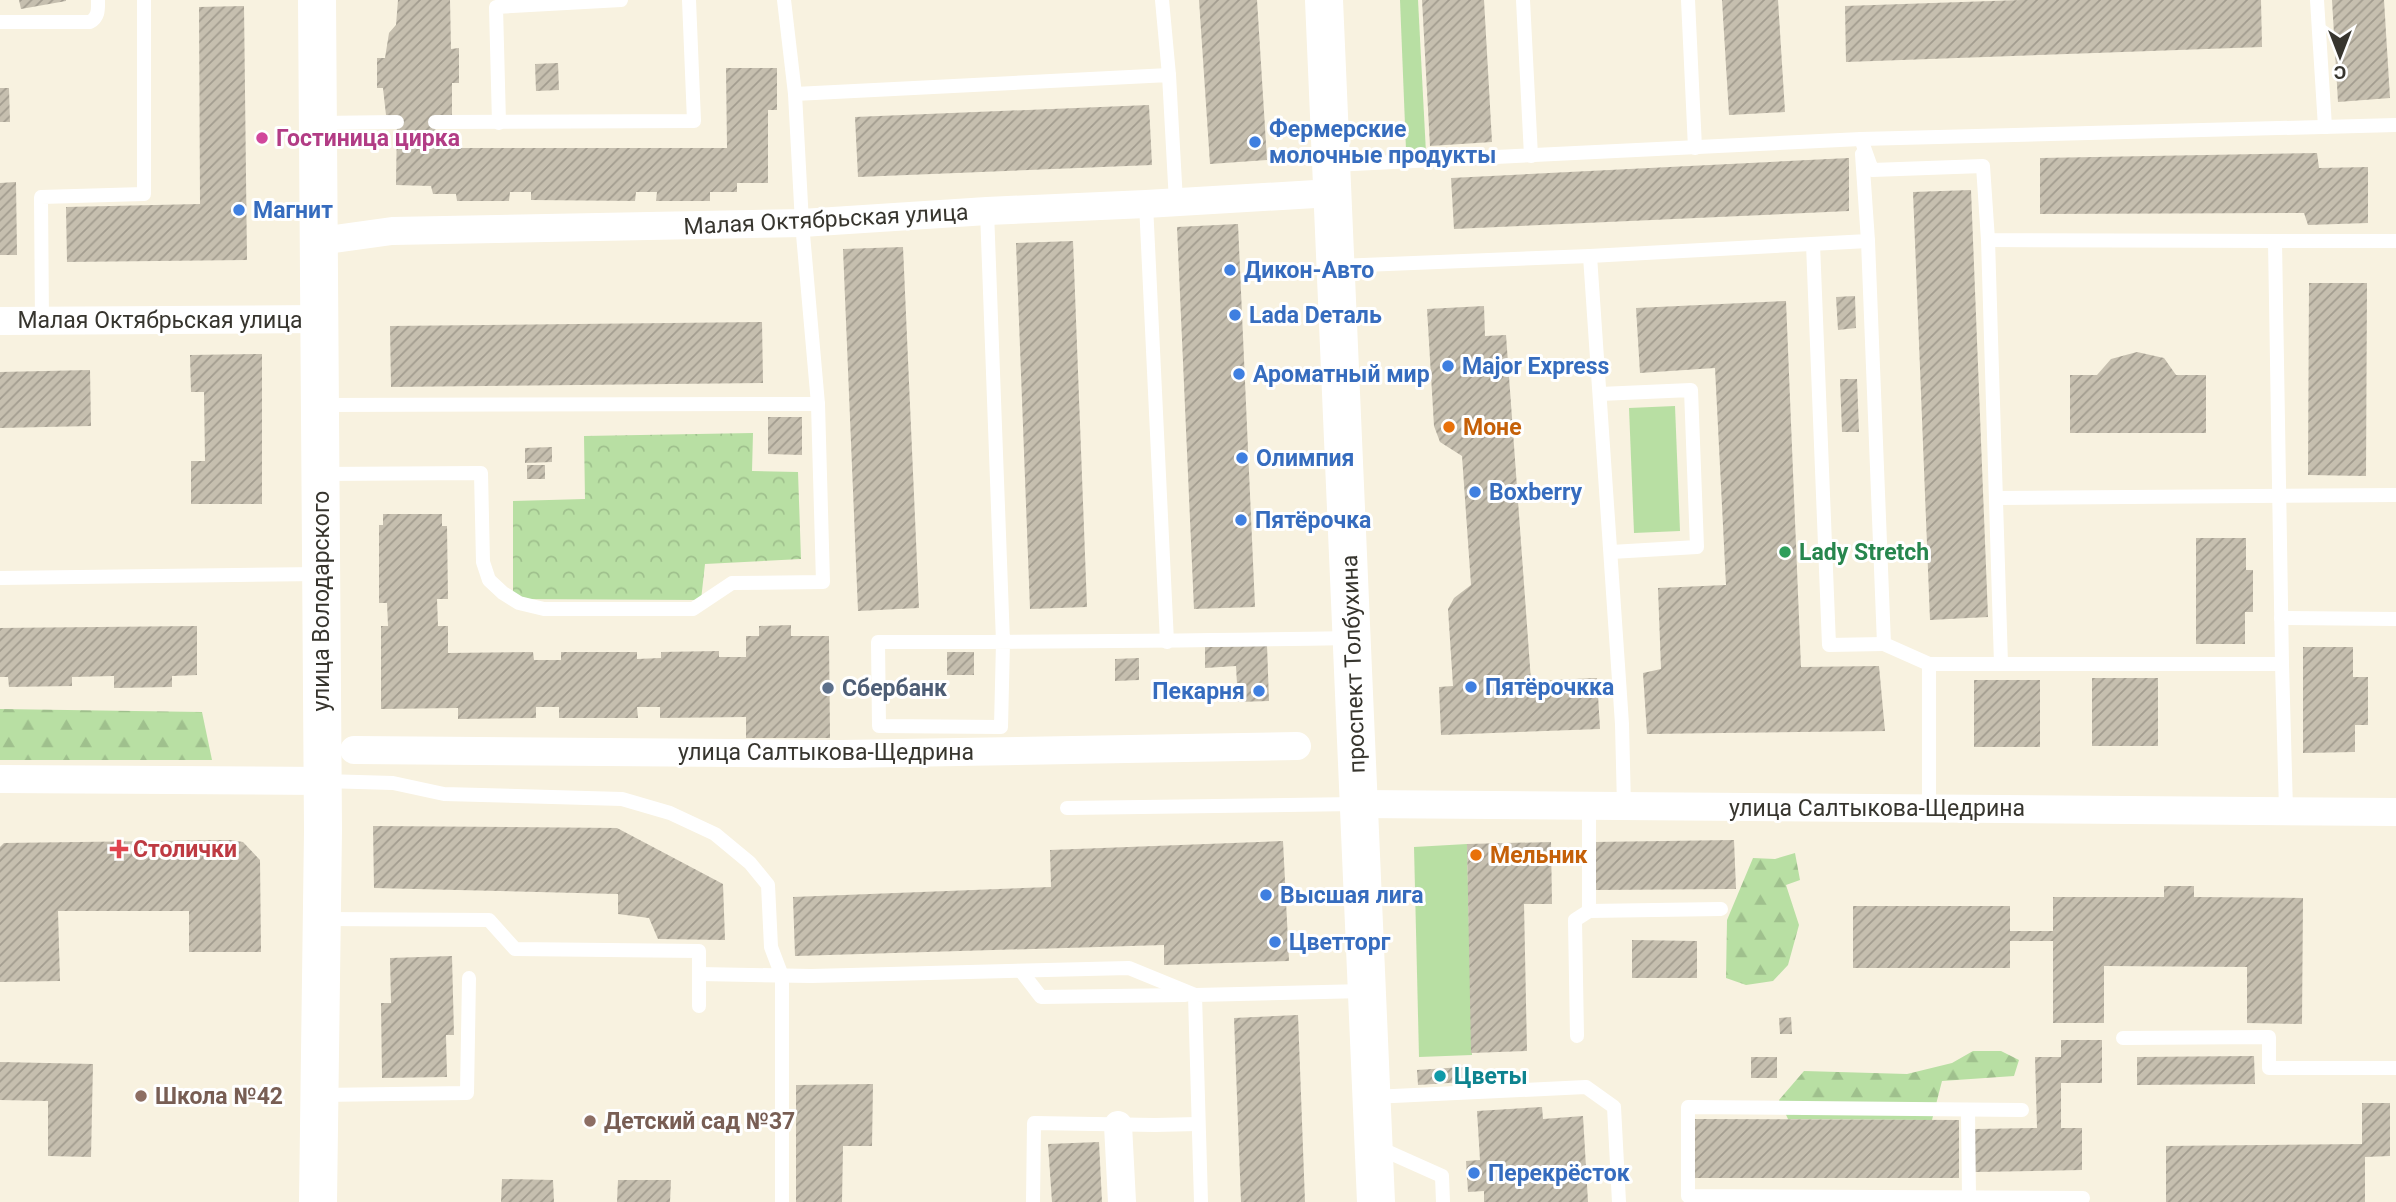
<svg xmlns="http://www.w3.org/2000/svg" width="2396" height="1202" font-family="Roboto,sans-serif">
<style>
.green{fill:#b8dfa3}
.forest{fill:url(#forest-firs)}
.park{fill:url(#park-crowns)}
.building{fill:url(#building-hatch)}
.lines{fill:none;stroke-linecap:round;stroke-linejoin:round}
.lane{stroke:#fff;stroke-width:14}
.street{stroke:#fff;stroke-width:28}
.secondary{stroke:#fff;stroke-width:38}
.hotel-dot{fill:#d1479c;stroke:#fff;stroke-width:2.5}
.shop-dot{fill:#3f7fe0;stroke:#fff;stroke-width:2.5}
.food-dot{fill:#e8710a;stroke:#fff;stroke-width:2.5}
.leisure-dot{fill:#2e9e5b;stroke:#fff;stroke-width:2.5}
.service-dot{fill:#5c6f8a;stroke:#fff;stroke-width:2.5}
.health-dot{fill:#e0444e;stroke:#fff;stroke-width:2.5}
.culture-dot{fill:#0f9aa8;stroke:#fff;stroke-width:2.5}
.education-dot{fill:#8d6e63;stroke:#fff;stroke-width:2.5}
.labels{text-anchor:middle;stroke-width:6;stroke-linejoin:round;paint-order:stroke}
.shop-label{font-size:23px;font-weight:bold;fill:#366cbe;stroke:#fff;text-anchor:start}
.hotel-label{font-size:23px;font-weight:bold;fill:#b23c85;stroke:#fff;text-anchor:start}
.street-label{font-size:23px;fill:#37352e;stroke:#fff}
.food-label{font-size:23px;font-weight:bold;fill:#c56008;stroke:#fff;text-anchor:start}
.leisure-label{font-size:23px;font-weight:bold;fill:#27864d;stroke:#fff;text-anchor:start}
.service-label{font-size:23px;font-weight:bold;fill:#4e5e75;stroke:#fff;text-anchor:start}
.health-label{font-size:23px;font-weight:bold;fill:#be3a42;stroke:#fff;text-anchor:start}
.culture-label{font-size:23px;font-weight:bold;fill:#0d838f;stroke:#fff;text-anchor:start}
.education-label{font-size:23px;font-weight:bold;fill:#785e54;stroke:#fff;text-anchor:start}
</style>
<defs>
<pattern id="forest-firs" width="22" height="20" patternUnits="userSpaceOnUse" patternTransform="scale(1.75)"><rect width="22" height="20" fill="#b8dfa3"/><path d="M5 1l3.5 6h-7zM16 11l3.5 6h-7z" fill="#9fc08d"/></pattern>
<pattern id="park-crowns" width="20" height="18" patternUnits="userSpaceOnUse" patternTransform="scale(1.75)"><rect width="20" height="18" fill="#b8dfa3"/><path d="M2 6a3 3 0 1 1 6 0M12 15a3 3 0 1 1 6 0" fill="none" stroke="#9fc08d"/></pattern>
<pattern id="building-hatch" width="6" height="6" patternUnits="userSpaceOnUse" patternTransform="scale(1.75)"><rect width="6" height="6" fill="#c6bfaf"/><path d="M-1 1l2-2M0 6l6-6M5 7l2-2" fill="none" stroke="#a29c8f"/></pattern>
</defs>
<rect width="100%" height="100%" fill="#f8f2e0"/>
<g class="green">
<path d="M 1400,0 L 1418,0 L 1426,153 L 1406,150 Z"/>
<path d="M 1675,406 L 1680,531 L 1634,533 L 1629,408 Z"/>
<path d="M 1467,844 L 1472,1055 L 1419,1057 L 1414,847 Z"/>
</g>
<g class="forest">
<path d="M 0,709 L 202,712 L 212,760 L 0,760 Z"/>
<path d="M 1795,853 L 1800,880 L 1786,885 L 1799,925 L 1788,965 L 1773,981 L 1746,985 L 1726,978 L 1727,920 L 1753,858 L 1775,859 Z"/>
<path d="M 1973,1051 L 2001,1051 L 2019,1060 L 2014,1076 L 1942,1081 L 1932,1120 L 1788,1119 L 1779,1100 L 1804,1071 L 1907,1074 L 1952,1063 Z"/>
</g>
<path class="park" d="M 753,433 L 752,471 L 798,472 L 801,559 L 705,564 L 701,600 L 513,599 L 513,501 L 585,499 L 584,436 Z"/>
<g class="building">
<path d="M 19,0 L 66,0 L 66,1 L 21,9 Z"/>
<path d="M 398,0 L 450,0 L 451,49 L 459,48 L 459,83 L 452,83 L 452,120 L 435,120 L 436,148 L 727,148 L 726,68 L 777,68 L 777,110 L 768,110 L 768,183 L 737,183 L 737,192 L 710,192 L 710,201 L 656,201 L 657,192 L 636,192 L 635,201 L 531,200 L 531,192 L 510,192 L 509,201 L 457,201 L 456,194 L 433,194 L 431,186 L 396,185 L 397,120 L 404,120 L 386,115 L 383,88 L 377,88 L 377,58 L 385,58 L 389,33 L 396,25 Z"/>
<path d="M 1199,0 L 1257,0 L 1267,160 L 1210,164 Z"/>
<path d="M 1422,0 L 1484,0 L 1492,142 L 1430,146 Z"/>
<path d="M 1722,0 L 1778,0 L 1785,112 L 1729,115 Z"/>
<path d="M 2021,0 L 2261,0 L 2262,47 L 1846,62 L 1845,6 Z"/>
<path d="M 2332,0 L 2384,0 L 2390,98 L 2338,102 Z"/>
<path d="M 244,6 L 247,260 L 67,262 L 66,207 L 200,204 L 199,7 Z"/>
<path d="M 558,63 L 559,90 L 536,91 L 535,64 Z"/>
<path d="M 0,88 L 9,88 L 10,122 L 0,122 Z"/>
<path d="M 1149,105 L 1152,165 L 858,177 L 855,117 Z"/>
<path d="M 2317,153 L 2319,168 L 2368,167 L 2368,223 L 2308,225 L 2304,213 L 2040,214 L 2040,158 Z"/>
<path d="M 1849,158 L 1849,211 L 1454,229 L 1451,178 Z"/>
<path d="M 16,182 L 17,255 L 0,255 L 0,183 Z"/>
<path d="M 1971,190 L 1988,617 L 1930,620 L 1913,192 Z"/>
<path d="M 1238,224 L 1255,607 L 1194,609 L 1177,227 Z"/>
<path d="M 1073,241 L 1087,607 L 1030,609 L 1016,243 Z"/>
<path d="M 903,247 L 919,608 L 858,611 L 843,249 Z"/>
<path d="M 2309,283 L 2367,283 L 2366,476 L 2308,475 Z"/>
<path d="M 1855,296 L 1856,328 L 1838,330 L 1836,297 Z"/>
<path d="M 1786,301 L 1801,667 L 1879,666 L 1885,731 L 1647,734 L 1643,673 L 1661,669 L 1658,588 L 1726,585 L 1715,368 L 1640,373 L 1636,308 Z"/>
<path d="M 1484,306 L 1485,336 L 1506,335 L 1531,681 L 1597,678 L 1600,729 L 1441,735 L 1439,687 L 1453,686 L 1448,609 L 1454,598 L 1471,585 L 1462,456 L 1440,442 L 1434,426 L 1427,309 Z"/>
<path d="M 762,322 L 763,383 L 391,387 L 390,326 Z"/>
<path d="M 2137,352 L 2164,358 L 2176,375 L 2206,375 L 2206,433 L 2070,433 L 2070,375 L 2097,375 L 2111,359 Z"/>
<path d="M 262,354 L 262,504 L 191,504 L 191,461 L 205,461 L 204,392 L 191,392 L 190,355 Z"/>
<path d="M 90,370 L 91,426 L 0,428 L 0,372 Z"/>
<path d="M 1840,379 L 1857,379 L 1859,432 L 1842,432 Z"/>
<path d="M 768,417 L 802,417 L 802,455 L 768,454 Z"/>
<path d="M 552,447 L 552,462 L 525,463 L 525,448 Z"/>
<rect x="527" y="465" width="18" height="14"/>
<path d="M 383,514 L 442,514 L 442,526 L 447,526 L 448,599 L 437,599 L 438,626 L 448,626 L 448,653 L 533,652 L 534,660 L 561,660 L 561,652 L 637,652 L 637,659 L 661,658 L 661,652 L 719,651 L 719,657 L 746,657 L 746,636 L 759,636 L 759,626 L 791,625 L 791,636 L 829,636 L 830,738 L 746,738 L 746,717 L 660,718 L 660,707 L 637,707 L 638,718 L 559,718 L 559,707 L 536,707 L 536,718 L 458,719 L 458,708 L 381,709 L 381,626 L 388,626 L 387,603 L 379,603 L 379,525 L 383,525 Z"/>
<path d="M 2196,538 L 2246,538 L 2246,570 L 2253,570 L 2253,612 L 2245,612 L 2245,644 L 2196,644 Z"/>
<path d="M 197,626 L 197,675 L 172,676 L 172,687 L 114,688 L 114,676 L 72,677 L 72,686 L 9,687 L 8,677 L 0,677 L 0,628 Z"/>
<path d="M 1267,645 L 1269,701 L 1238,702 L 1236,666 L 1205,668 L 1205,647 Z"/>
<path d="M 2303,647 L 2353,647 L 2353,677 L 2368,677 L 2368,725 L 2355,725 L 2355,752 L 2303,753 Z"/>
<rect x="947" y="652" width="27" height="23"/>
<path d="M 1139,658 L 1139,680 L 1115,681 L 1115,659 Z"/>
<rect x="2092" y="678" width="66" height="68"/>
<rect x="1974" y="680" width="66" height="67"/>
<path d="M 373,826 L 617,828 L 723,884 L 725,940 L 658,939 L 649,918 L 618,914 L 618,894 L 374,888 Z"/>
<path d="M 230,840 L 243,842 L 260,860 L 261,952 L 189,952 L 189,911 L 58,911 L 60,981 L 0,982 L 0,847 L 4,843 Z"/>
<path d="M 1734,840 L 1736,889 L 1594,890 L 1594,842 Z"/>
<path d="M 1283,841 L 1289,961 L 1164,965 L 1164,945 L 795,956 L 793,897 L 1051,887 L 1050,850 Z"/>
<path d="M 1551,842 L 1552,904 L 1524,904 L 1527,1051 L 1471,1053 L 1467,844 Z"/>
<path d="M 2164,886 L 2194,886 L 2194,897 L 2303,898 L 2302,1024 L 2247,1023 L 2247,967 L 2104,966 L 2104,1023 L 2053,1023 L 2053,941 L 2010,941 L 2010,968 L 1853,968 L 1853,906 L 2010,906 L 2010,931 L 2053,931 L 2053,897 L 2164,897 Z"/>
<path d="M 1632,940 L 1697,941 L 1697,978 L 1632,978 Z"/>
<path d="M 452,956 L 454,1035 L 446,1035 L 447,1077 L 382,1078 L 381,1003 L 391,1003 L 390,958 Z"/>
<path d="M 1298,1015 L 1305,1202 L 1241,1202 L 1234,1018 Z"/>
<path d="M 1791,1017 L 1792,1034 L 1780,1034 L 1779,1018 Z"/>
<path d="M 2061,1040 L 2102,1040 L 2102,1083 L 2061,1083 L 2061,1128 L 2082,1128 L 2082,1170 L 1975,1172 L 1975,1129 L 2037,1128 L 2035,1057 L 2061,1057 Z"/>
<path d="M 2254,1056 L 2255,1084 L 2137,1085 L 2137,1057 Z"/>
<rect x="1751" y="1057" width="26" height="21"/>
<path d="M 0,1062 L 93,1064 L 91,1157 L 48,1156 L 48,1101 L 0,1100 Z"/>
<path d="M 1463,1067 L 1464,1082 L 1418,1085 L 1417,1070 Z"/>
<path d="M 873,1084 L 872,1146 L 843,1146 L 842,1202 L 796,1202 L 796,1085 Z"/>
<path d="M 2362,1103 L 2390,1103 L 2390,1156 L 2365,1157 L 2365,1202 L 2166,1202 L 2166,1146 L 2362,1144 Z"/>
<path d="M 1542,1107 L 1543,1119 L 1583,1116 L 1588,1202 L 1484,1202 L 1484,1191 L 1468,1192 L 1466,1161 L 1480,1160 L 1477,1111 Z"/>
<path d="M 1695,1119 L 1959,1120 L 1959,1178 L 1695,1178 Z"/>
<path d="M 1099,1142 L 1102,1202 L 1052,1202 L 1048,1144 Z"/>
<path d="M 502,1179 L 553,1180 L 554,1202 L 501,1202 Z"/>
<path d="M 618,1180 L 671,1180 L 670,1202 L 617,1202 Z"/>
</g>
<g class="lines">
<g class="lane">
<path d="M 784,0 L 795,94"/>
<path d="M 1162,0 L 1169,75"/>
<path d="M 1523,0 L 1531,156"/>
<path d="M 1688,0 L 1695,148"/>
<path d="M 2317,0 L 2325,127"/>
<path d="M 0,22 L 90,22 C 99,17 98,9 98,0"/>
<path d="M 435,122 L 694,121 L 689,0"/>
<path d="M 319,123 L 397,122"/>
<path d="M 499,123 L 496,7 L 621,0"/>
<path d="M 1861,139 L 1872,170 L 1983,166 L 1988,240 L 2275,241 L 2282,664"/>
<path d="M 1333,165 L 1861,139 L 2396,125"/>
<path d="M 1146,204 L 1167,642"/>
<path d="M 987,211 L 1003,642 L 1001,727 L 879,726 L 878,642 C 1036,642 1194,641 1351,638"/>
<path d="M 1988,240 L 2001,664"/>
<path d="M 1868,241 L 1884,644 L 1929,664 L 1929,808"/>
<path d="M 2275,241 L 2396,241"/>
<path d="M 1813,244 L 1829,645 L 1884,644"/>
<path d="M 1590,256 L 1622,724 L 1624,806"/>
<path d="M 1338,266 L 1590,256 L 1868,241 L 1862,154"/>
<path d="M 42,321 L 41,197 L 144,194 L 144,0"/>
<path d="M 1600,394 L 1691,390 L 1697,547 L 1611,552"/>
<path d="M 321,405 L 818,404 L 802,223 L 795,94 L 1169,75 L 1176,202"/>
<path d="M 321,474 L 481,473 L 483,562 L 489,580 L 503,593 L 519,603 L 544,609 L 693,609 L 732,583 L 823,582 L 818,404"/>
<path d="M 1996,498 L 2396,495"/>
<path d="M 0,578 L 321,574"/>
<path d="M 2281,618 L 2396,619"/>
<path d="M 1929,664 L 2282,664 L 2286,810"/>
<path d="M 324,781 L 393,783 L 444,794 L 622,799 L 670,813 L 715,834 L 750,863 L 768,885 L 771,947 L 782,976 L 782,1202"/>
<path d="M 1067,808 L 1357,804"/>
<path d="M 1589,911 L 1721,909"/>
<path d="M 324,919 L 489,920 L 515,949 L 699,951 L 699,1006"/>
<path d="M 1021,971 L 1041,997 L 1185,995"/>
<path d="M 699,974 L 811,976 L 1129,968 L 1195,995"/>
<path d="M 1577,1036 L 1575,920 L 1589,911 L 1589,806"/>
<path d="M 2123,1038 L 2269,1037 L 2269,1068 L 2396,1068"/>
<path d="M 321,1095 L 467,1093 L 469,978"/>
<path d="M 1372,1097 L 1586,1087 L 1614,1107 L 1619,1202"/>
<path d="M 1968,1110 L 1969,1197"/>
<path d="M 2022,1110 L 1688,1107 L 1688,1196 L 2083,1198"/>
<path d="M 1377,1147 L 1442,1176 L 1443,1202"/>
<path d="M 1033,1202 L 1034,1123 L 1155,1125 L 1198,1124"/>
<path d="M 1201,1202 L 1195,995 L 1365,991"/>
</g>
<g class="street">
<path d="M 320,241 L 392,231 L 802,223 L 987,211 L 1146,204 L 1332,193"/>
<path d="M 0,321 L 320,319"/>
<path d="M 354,750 L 841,754 L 1297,746"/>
<path d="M 0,779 L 322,781"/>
<path d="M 1359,804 L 2396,812"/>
<path d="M 1118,1125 L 1122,1202"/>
</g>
<g class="secondary">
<path d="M 317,0 L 323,830 L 318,1202"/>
<path d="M 1324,0 L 1376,1202"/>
</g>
</g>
<circle class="hotel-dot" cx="262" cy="138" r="7"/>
<g class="shop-dot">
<circle cx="1255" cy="142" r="7"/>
<circle cx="239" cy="210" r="7"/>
<circle cx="1230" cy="270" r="7"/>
<circle cx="1235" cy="315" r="7"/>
<circle cx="1448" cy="366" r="7"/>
<circle cx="1239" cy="374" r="7"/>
<circle cx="1242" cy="458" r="7"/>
<circle cx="1475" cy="492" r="7"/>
<circle cx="1241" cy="520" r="7"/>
<circle cx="1471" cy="687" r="7"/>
<circle cx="1259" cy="691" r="7"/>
<circle cx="1266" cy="895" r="7"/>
<circle cx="1275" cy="942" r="7"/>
<circle cx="1474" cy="1173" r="7"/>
</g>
<g class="food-dot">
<circle cx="1449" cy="427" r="7"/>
<circle cx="1476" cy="855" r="7"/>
</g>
<circle class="leisure-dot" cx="1785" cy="552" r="7"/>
<circle class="service-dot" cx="828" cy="688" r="7"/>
<path class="health-dot" d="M115.5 838.5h7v7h7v7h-7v7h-7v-7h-7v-7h7z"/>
<circle class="culture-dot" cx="1440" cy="1076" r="7"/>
<g class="education-dot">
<circle cx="141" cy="1096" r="7"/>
<circle cx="590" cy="1121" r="7"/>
</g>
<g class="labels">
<g class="shop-label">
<text x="1269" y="137">Фермерские<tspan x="1269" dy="26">молочные продукты</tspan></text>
<text x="253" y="218">Магнит</text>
<text x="1244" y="278">Дикон-Авто</text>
<text x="1249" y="323">Lada Dеталь</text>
<text x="1462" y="374">Major Express</text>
<text x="1253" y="382">Ароматный мир</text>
<text x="1256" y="466">Олимпия</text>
<text x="1489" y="500">Boxberry</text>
<text x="1255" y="528">Пятёрочка</text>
<text x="1485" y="695">Пятёрочкка</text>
<text x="1245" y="699" text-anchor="end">Пекарня</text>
<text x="1280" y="903">Высшая лига</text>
<text x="1289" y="950">Цветторг</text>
<text x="1488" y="1181">Перекрёсток</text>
</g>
<g class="hotel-label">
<text x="276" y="146">Гостиница цирка</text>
</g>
<g class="street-label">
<text transform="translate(826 219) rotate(-3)" y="8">Малая Октябрьская улица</text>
<text x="160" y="328">Малая Октябрьская улица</text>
<text transform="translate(321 601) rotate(-90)" y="8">улица Володарского</text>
<text transform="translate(1353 664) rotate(-92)" y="8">проспект Толбухина</text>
<text x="826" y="760">улица Салтыкова-Щедрина</text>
<text x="1877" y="816">улица Салтыкова-Щедрина</text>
</g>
<g class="food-label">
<text x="1463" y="435">Моне</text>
<text x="1490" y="863">Мельник</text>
</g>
<g class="leisure-label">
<text x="1799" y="560">Lady Stretch</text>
</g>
<g class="service-label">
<text x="842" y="696">Сбербанк</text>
</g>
<g class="health-label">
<text x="133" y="857">Столички</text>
</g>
<g class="culture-label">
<text x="1454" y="1084">Цветы</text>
</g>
<g class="education-label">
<text x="155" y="1104">Школа №42</text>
<text x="604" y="1129">Детский сад №37</text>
</g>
</g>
<g transform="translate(2340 56) rotate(180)" stroke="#ffffff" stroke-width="5" paint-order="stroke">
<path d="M0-5L12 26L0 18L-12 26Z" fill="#37352e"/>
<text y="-10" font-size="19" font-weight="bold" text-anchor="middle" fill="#37352e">С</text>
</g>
</svg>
